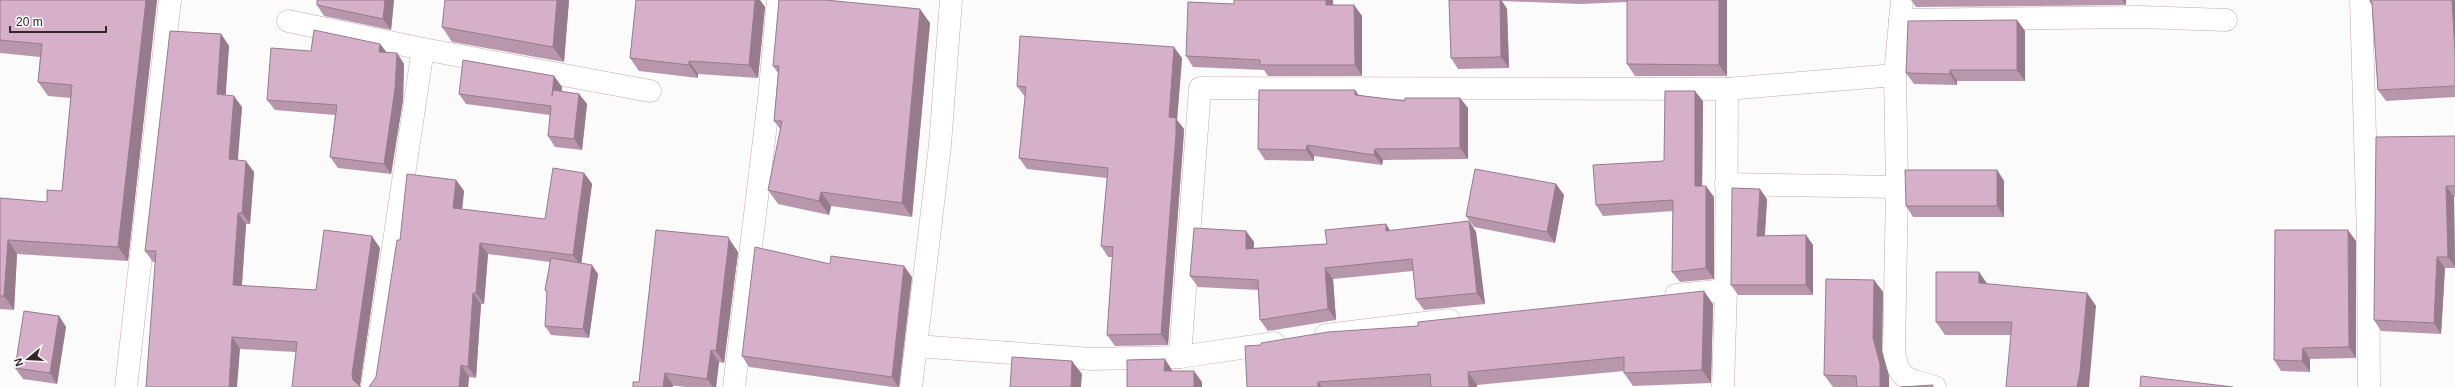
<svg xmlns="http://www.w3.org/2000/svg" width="2455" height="387" font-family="Arial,sans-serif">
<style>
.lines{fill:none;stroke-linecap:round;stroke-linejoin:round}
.street-casing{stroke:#c6a9ab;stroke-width:23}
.street{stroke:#fff;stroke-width:22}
.wall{fill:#b897ad}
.shaded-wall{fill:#967b8d}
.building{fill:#d6b0c9;stroke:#967b8d}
</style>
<rect width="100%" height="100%" fill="#fbfbfb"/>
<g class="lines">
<g class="street-casing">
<g id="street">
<path d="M 2361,0 L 2368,238 L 2369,387"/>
<path d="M 1900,20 L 2140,17 L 2226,20"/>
<path d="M 288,21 L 423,49 L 650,91"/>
<path d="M 1895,75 L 1902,0"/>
<path d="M 1726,184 L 1897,187"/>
<path d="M 1676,295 L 1726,290 L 1727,89"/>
<path d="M 1326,335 L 1449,320"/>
<path d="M 916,346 L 1091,359 L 1180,357 L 1200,88 L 1727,89 L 1895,75 L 1897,187 L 1894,351 C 1898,381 1909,379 1935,387"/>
<path d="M 1180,357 L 1274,343"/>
<path d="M 126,387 L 170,0"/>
<path d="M 372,387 L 423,49"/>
<path d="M 734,387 L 769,99 L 778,0"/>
<path d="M 911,387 L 940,145 L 951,0"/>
<path d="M 1723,387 L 1726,290"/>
</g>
</g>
<use href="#street" class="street"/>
</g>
<g class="wall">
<path d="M 0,0 L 157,0 L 128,261 L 17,254 L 14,310 L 0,309 L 0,198 L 47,202 L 62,191 L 71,98 L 48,96 L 38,82 L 40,57 L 0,53 Z"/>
<path d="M 317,0 L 394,0 L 391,30 L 324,16 L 317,5 Z"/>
<path d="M 445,0 L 569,0 L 564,62 L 452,42 L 442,27 Z"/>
<path d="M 1333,0 L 1333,5 L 1354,5 L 1362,16 L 1362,76 L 1268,76 L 1264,70 L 1193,67 L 1186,56 L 1234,4 Z"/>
<path d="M 1449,0 L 1727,0 L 1727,76 L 1635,76 L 1627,64 L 1627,2 L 1581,4 L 1502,1 L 1507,9 L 1509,68 L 1458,69 L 1451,58 Z"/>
<path d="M 1911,0 L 2126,0 L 2126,5 L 1916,7 Z"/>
<path d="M 2370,0 L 2455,0 L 2455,97 L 2386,101 L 2378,90 L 2372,5 L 2370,2 Z"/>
<path d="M 760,1 L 765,7 L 758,78 L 698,74 L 698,78 L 639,71 L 630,58 Z"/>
<path d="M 2017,20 L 2025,31 L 2025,81 L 1957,81 L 1957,85 L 1914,84 L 1906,73 Z"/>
<path d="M 930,23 L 912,217 L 831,206 L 829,215 L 778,204 L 768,190 L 781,130 L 774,121 L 778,73 L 773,66 Z"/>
<path d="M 221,34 L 229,46 L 225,95 L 242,107 L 237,160 L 254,172 L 250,224 L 246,224 L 242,286 L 316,290 L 380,248 L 360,386 L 295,352 L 240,349 L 155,262 L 153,262 L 145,251 Z"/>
<path d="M 380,44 L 387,53 L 397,53 L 404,64 L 403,100 L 391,174 L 338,168 L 330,157 L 335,115 L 275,110 L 267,100 L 311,51 Z"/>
<path d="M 1182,58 L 1177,120 L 1184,129 L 1183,145 L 1168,345 L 1115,346 L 1107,335 L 1112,257 L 1108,257 L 1101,246 L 1107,178 L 1027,169 L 1019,158 L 1025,97 L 1017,86 Z"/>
<path d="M 554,76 L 562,87 L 561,91 L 579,94 L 587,104 L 582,150 L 555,147 L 548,136 L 550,115 L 466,104 L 459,94 Z"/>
<path d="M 1359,95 L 1405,101 L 1460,98 L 1468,108 L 1468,159 L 1383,160 L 1382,165 L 1314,156 L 1314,161 L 1265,160 L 1258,149 Z"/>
<path d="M 1703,101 L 1702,186 L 1714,197 L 1714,279 L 1680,282 L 1672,272 L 1673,211 L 1603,216 L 1596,205 L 1664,161 Z"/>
<path d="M 2455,136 L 2455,197 L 2454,197 L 2455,268 L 2445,268 L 2441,334 L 2381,331 L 2374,320 Z"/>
<path d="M 1997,170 L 2004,181 L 2004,217 L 1913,217 L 1906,206 Z"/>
<path d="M 584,173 L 592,184 L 581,263 L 598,274 L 589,338 L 551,335 L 545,326 L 547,293 L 545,290 L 550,262 L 488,254 L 484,304 L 481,304 L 476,378 L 469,377 L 468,387 L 369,387 L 376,377 L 400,240 L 456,180 L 464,191 L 462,209 L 545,219 Z"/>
<path d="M 1556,184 L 1564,195 L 1555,243 L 1474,227 L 1466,216 Z"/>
<path d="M 1767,199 L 1765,236 L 1806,235 L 1813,245 L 1813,295 L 1738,295 L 1731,285 Z"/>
<path d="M 1469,221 L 1476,232 L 1485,304 L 1424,310 L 1416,299 L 1413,271 L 1333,279 L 1336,320 L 1268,331 L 1260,320 L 1258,290 L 1198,287 L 1190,276 L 1246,231 L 1254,242 L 1254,248 L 1327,244 L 1386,224 L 1390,231 Z"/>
<path d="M 2356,241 L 2356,358 L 2310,359 L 2310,372 L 2281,371 L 2274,360 Z"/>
<path d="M 736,249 L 738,252 L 724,363 L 719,362 L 716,387 L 686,387 L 639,382 Z"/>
<path d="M 830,264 L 912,277 L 899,387 L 893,387 L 749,367 L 742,356 Z"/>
<path d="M 1979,272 L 1987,284 L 2087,293 L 2096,306 L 2010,335 L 1945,335 L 1936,322 Z"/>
<path d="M 1874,280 L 1883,292 L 1882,351 L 1889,376 L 1889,387 L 1833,387 L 1824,375 Z"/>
<path d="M 1713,304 L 1711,383 L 1633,386 L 1624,373 L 1624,371 L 1477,385 L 1477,387 L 1247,387 L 1261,345 L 1418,326 Z"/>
<path d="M 59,316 L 66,327 L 57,384 L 23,379 L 15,368 Z"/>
</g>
<g class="shaded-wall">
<path d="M 146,0 L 157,0 L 128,261 L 118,247 Z"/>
<path d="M 385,0 L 394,0 L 391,30 L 383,19 Z"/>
<path d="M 557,0 L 569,0 L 564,62 L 553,47 Z"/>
<path d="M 755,0 L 760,0 L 765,7 L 758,78 L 749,65 Z"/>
<path d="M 1326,0 L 1333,0 L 1334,16 L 1326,5 Z"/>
<path d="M 1500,0 L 1501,0 L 1507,9 L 1509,68 L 1501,57 Z"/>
<path d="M 1719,0 L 1727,0 L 1727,76 L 1719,65 Z"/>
<path d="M 2122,0 L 2126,0 L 2126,5 Z"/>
<path d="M 2452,0 L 2454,0 L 2455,1 L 2455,53 Z"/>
<path d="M 1354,5 L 1362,16 L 1362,76 L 1355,65 Z"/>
<path d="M 920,9 L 930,23 L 912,217 L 902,203 Z"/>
<path d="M 2017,20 L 2025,31 L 2025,81 L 2017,70 Z"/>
<path d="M 221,34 L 229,46 L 225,106 L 217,94 Z"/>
<path d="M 380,44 L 388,54 L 379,52 Z"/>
<path d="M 1174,47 L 1182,58 L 1177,120 L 1184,129 L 1183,145 L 1168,345 L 1161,334 L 1169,117 Z"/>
<path d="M 397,53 L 404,64 L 403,100 L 391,174 L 384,164 Z"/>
<path d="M 689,61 L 698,74 L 698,78 L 689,65 Z"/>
<path d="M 1950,70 L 1957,81 L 1957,85 L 1950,74 Z"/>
<path d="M 554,76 L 562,87 L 560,107 L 552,96 Z"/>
<path d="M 1355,90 L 1363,101 L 1355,95 Z"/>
<path d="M 1695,91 L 1703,101 L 1702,196 L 1695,186 Z"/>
<path d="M 579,94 L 587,104 L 582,150 L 574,139 Z"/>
<path d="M 234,96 L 242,107 L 237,171 L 229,159 Z"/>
<path d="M 1460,98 L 1468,108 L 1468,159 L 1460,148 Z"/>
<path d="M 1307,145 L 1314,156 L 1314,161 L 1306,150 Z"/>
<path d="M 1375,149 L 1383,160 L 1382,165 L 1374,155 Z"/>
<path d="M 246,161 L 254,172 L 250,224 L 242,213 Z"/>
<path d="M 1997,170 L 2004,181 L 2004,217 L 1997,206 Z"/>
<path d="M 584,173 L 592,184 L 581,266 L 573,255 Z"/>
<path d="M 456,180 L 464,191 L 461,219 L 453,208 Z"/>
<path d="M 1556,184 L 1564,195 L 1555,243 L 1547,232 Z"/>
<path d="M 1706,186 L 1714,197 L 1714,279 L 1706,268 Z"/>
<path d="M 2446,186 L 2454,197 L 2455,267 L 2448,257 Z"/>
<path d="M 1760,189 L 1767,199 L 1764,245 L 1757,236 Z"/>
<path d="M 821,192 L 831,206 L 829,215 L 819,201 Z"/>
<path d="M 238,213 L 246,224 L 241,297 L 233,285 Z"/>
<path d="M 1469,221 L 1476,232 L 1485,304 L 1477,293 Z"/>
<path d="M 1386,224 L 1393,235 L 1386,231 Z"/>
<path d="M 2348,230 L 2356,241 L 2356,358 L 2349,347 Z"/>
<path d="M 1246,231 L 1254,242 L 1253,260 L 1246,249 Z"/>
<path d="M 1806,235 L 1813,245 L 1813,295 L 1806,285 Z"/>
<path d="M 372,236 L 380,248 L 360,385 L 360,387 L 353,380 L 352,374 Z"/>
<path d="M 728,237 L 738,252 L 724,363 L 716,351 Z"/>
<path d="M 8,240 L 17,254 L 14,310 L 4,296 Z"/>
<path d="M 480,243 L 488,254 L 484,304 L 476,293 Z"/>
<path d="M 2437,257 L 2445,268 L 2441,334 L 2434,323 Z"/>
<path d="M 592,265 L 598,274 L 589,338 L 583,329 Z"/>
<path d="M 904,266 L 912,277 L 899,387 L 898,387 L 892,377 Z"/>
<path d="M 1325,268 L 1333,279 L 1336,320 L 1328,309 Z"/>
<path d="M 1979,272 L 1988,285 L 1979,283 Z"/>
<path d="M 1874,280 L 1883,292 L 1882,351 L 1889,376 L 1889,387 L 1880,387 L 1873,338 Z"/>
<path d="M 1704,291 L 1713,304 L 1711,383 L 1702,370 Z"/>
<path d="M 473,293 L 481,304 L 476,378 L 468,367 Z"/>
<path d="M 2087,293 L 2096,306 L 2089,387 L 2077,387 Z"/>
<path d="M 59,316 L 66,327 L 57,384 L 50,373 Z"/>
<path d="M 232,337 L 240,349 L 237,387 L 229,387 Z"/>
<path d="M 2303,348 L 2310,359 L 2310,372 L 2302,361 Z"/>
<path d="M 711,350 L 719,362 L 716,387 L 713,387 L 707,379 Z"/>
<path d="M 1165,359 L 1172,370 L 1171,382 L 1164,371 Z"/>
<path d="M 1072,361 L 1082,374 L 1081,387 L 1071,387 Z"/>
<path d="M 461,365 L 469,377 L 468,387 L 459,387 Z"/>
<path d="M 1194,371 L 1202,382 L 1202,387 L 1194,387 Z"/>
<path d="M 1468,372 L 1477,385 L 1477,387 L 1469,387 Z"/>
<path d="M 665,373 L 673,385 L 673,387 L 663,387 Z"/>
<path d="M 1318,382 L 1322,387 L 1318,387 Z"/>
</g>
<g class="building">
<path d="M 0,0 L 146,0 L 118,247 L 8,240 L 4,296 L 0,296 L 0,198 L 47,202 L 47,190 L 62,191 L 72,85 L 38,82 L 42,44 L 0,40 Z"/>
<path d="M 317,0 L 385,0 L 383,19 L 317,5 Z"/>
<path d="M 445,0 L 557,0 L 553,47 L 442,27 Z"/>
<path d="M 636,0 L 755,0 L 749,65 L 689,61 L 689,65 L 630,58 Z"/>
<path d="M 779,0 L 825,0 L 920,9 L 902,203 L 821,192 L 819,201 L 768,190 L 782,121 L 774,121 L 779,66 L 773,66 Z"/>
<path d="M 1234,0 L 1326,0 L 1326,5 L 1354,5 L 1355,65 L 1260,65 L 1260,60 L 1186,56 L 1188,2 L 1234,4 Z"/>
<path d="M 1449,0 L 1500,0 L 1501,57 L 1451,58 Z"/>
<path d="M 1627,0 L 1719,0 L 1719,65 L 1627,64 Z"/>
<path d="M 2370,0 L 2452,0 L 2455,53 L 2455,86 L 2378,90 L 2372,2 L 2370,2 Z"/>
<path d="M 2017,20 L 2017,70 L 1950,70 L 1950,74 L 1906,73 L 1908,21 Z"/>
<path d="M 314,30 L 380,44 L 379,52 L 397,53 L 395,89 L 384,164 L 330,157 L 337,105 L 267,100 L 271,48 L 311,51 Z"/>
<path d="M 170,31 L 221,34 L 217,94 L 234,96 L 229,159 L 246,161 L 242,213 L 238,213 L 233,285 L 316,290 L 324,230 L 372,236 L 352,374 L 353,380 L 361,387 L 292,387 L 297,342 L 232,337 L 229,387 L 146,387 L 156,251 L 145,251 Z"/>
<path d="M 1020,36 L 1174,47 L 1169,117 L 1176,118 L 1176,134 L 1161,334 L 1107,335 L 1113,247 L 1101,246 L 1108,168 L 1019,158 L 1026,87 L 1017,86 Z"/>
<path d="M 463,60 L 554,76 L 552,96 L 553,90 L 579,94 L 574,139 L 548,136 L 551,106 L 459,94 Z"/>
<path d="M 1259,90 L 1355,90 L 1355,95 L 1405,101 L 1405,98 L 1460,98 L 1460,148 L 1375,149 L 1374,155 L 1307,145 L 1306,150 L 1258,149 Z"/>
<path d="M 1665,91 L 1695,91 L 1695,186 L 1706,186 L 1706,268 L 1672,272 L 1673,200 L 1596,205 L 1593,165 L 1664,161 Z"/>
<path d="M 2455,136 L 2455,186 L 2446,186 L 2448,257 L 2437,257 L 2434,323 L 2374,320 L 2376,137 Z"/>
<path d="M 553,168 L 584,173 L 573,255 L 480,243 L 476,293 L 473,293 L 468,367 L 461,365 L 459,387 L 369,387 L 376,377 L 397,240 L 400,240 L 407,174 L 456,180 L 453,208 L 545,219 Z"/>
<path d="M 1475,169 L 1556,184 L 1547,232 L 1466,216 Z"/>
<path d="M 1905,170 L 1997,170 L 1997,206 L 1906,206 Z"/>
<path d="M 1732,188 L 1760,189 L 1757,236 L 1806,235 L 1806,285 L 1731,285 Z"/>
<path d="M 1469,221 L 1477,293 L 1416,299 L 1412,259 L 1325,268 L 1328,309 L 1260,320 L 1258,280 L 1190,276 L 1194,228 L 1246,231 L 1246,249 L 1327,244 L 1325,230 L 1386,224 L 1386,231 Z"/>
<path d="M 656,230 L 728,237 L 729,240 L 716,351 L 711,350 L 707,379 L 665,373 L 663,387 L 633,387 L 633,382 L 639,382 Z"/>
<path d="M 2275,230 L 2348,230 L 2349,347 L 2303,348 L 2302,361 L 2274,360 Z"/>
<path d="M 755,247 L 830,264 L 831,256 L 904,266 L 892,377 L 742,356 Z"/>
<path d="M 551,258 L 592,265 L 583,329 L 545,326 L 547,291 L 545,290 Z"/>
<path d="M 1936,272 L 1979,272 L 1979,283 L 2087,293 L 2080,372 L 2077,387 L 2006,387 L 2012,322 L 1936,322 Z"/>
<path d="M 1826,279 L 1874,280 L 1873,338 L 1880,364 L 1880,387 L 1857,387 L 1856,376 L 1824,375 Z"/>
<path d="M 1704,291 L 1702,370 L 1624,373 L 1624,357 L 1468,372 L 1469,387 L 1431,387 L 1430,374 L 1318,382 L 1318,387 L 1247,387 L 1245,346 L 1261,345 L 1261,343 L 1328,332 L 1418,326 L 1418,322 Z"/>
<path d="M 24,311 L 59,316 L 50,373 L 15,368 Z"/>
<path d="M 1012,357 L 1072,361 L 1071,387 L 1010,387 Z"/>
<path d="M 1165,359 L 1164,371 L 1194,371 L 1194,387 L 1127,387 L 1127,360 Z"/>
<path d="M 2141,376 L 2233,387 L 2140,387 Z"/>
<path d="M 1933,385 L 1933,387 L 1901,387 Z"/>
</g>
<g transform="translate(28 359) rotate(252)" stroke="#fbfbfb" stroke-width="3" paint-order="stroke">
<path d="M0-3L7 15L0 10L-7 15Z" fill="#332728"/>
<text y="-6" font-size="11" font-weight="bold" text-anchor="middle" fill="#332728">N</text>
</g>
<path d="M10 26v6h96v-6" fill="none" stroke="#332728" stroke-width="2"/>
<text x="16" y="26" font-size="12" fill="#332728" stroke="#fbfbfb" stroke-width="3" paint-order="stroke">20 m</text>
</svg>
